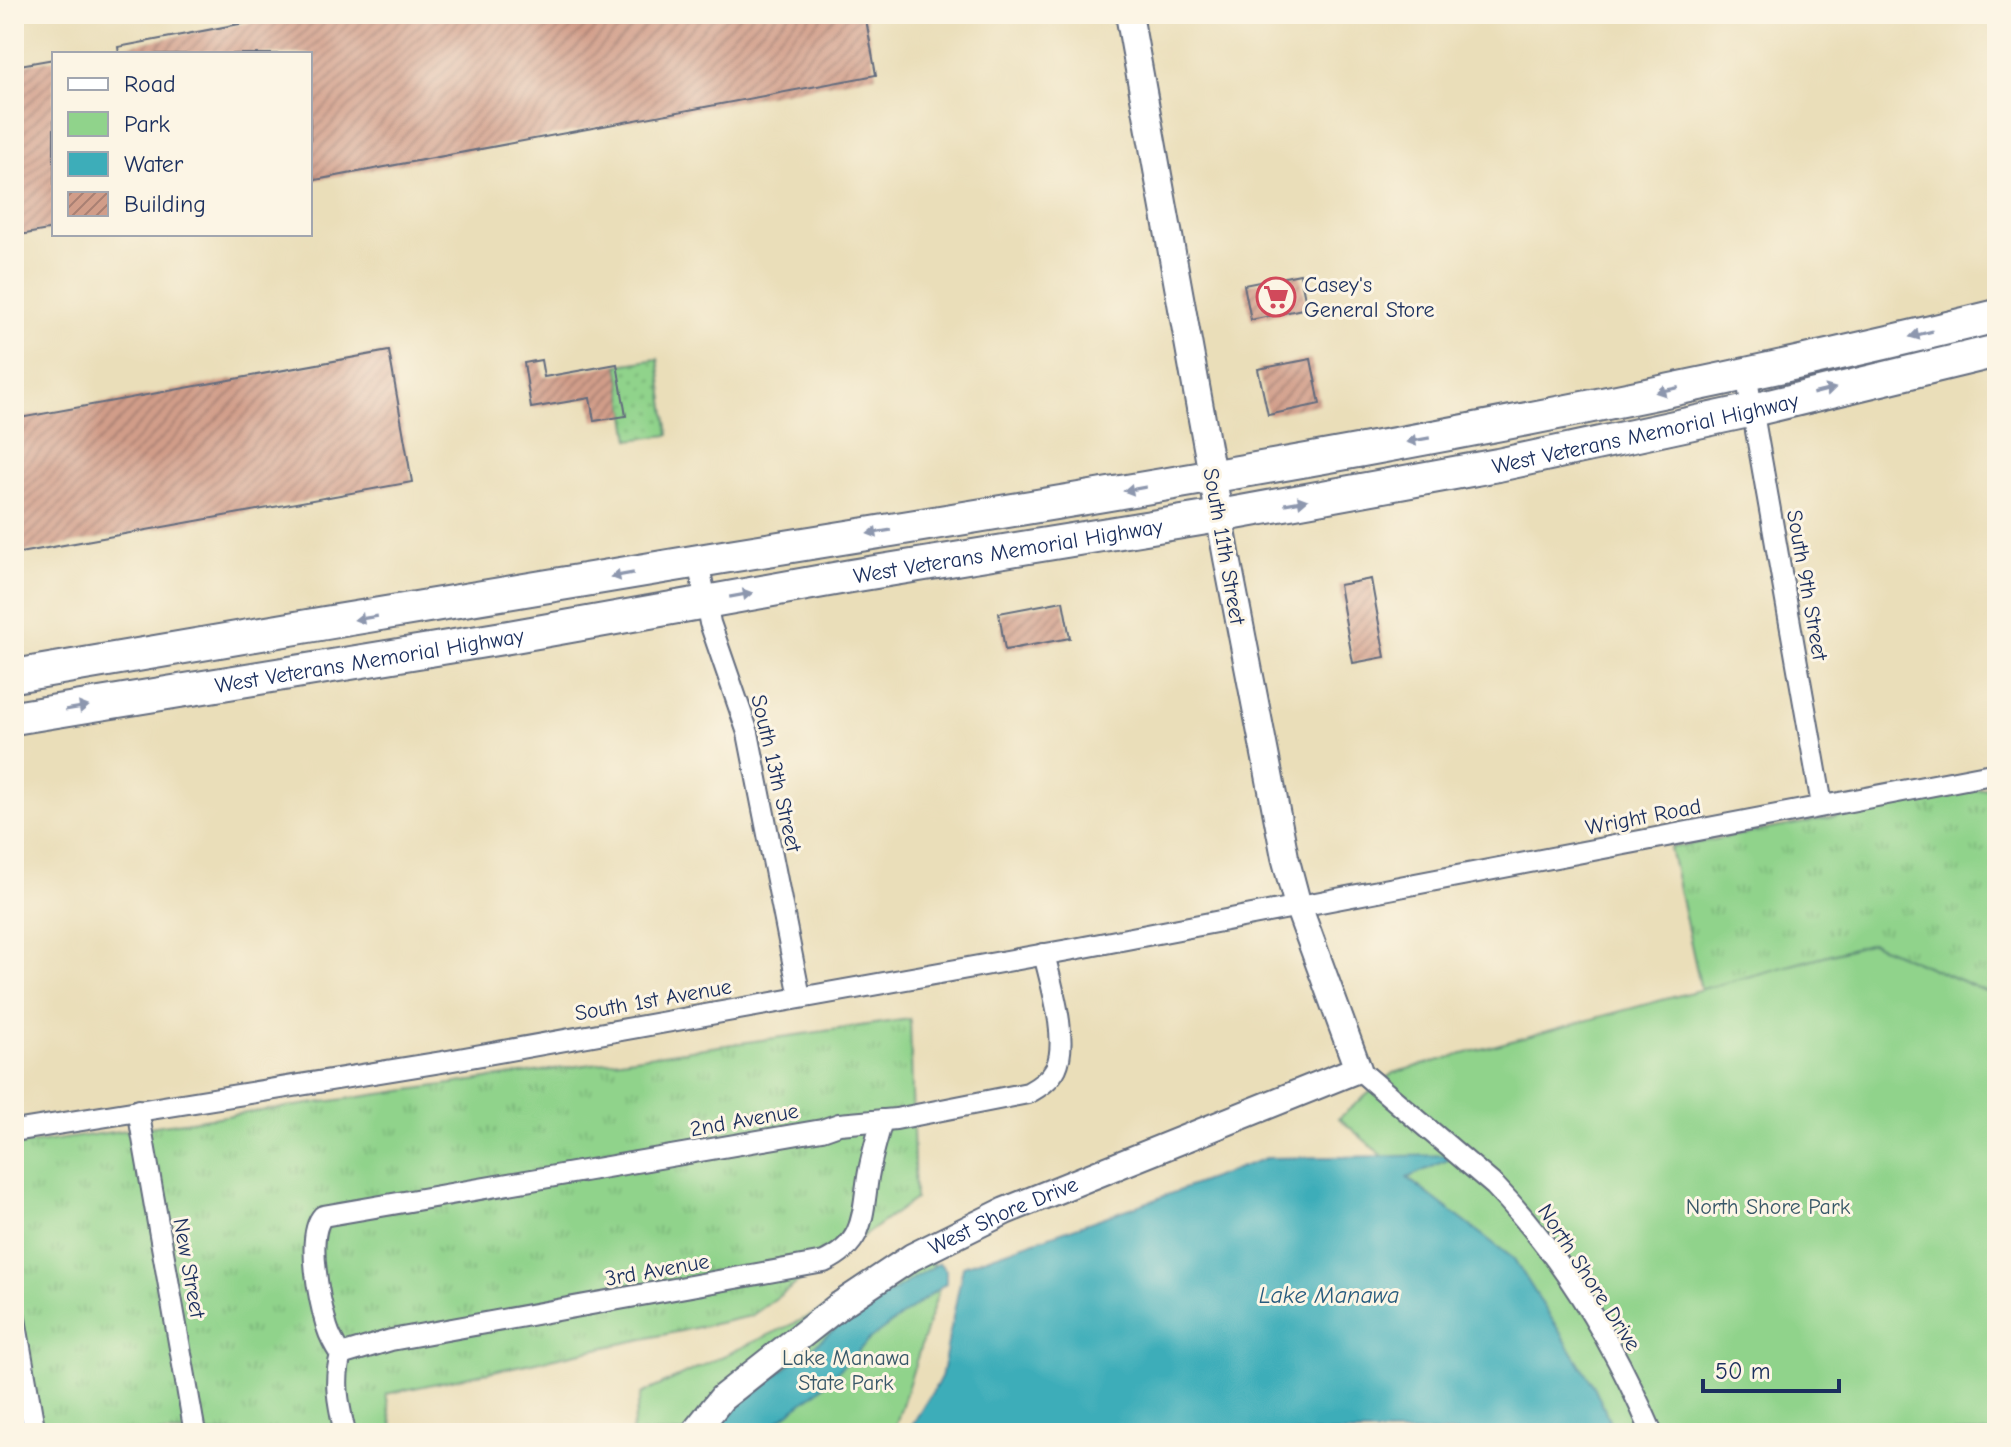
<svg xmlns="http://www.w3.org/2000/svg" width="2011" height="1447" font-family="'Comic Neue',sans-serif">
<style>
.grass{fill:url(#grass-tufts);stroke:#568174;stroke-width:2}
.park{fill:#90d38b;stroke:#568174;stroke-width:2}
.garden{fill:url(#garden-dots);stroke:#568174;stroke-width:2}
.water{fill:#3dadb9;stroke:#2c6e8c;stroke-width:2}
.building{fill:url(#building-hatch)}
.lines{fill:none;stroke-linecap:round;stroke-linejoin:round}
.minor-casing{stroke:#636c7e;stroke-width:24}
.tertiary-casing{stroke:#636c7e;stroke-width:30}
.primary-casing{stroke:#636c7e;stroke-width:36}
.minor{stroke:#fff;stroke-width:20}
.tertiary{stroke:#fff;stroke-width:26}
.primary{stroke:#fff;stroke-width:32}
.oneway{fill:#8d97ae}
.labels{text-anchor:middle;stroke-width:6;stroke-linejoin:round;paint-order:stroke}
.poi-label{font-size:22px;fill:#1b2f5e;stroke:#fcf5e5;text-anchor:start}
.street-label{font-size:22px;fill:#1b2f5e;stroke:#fcf5e5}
.park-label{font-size:22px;fill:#385869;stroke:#fcf5e5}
.water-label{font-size:24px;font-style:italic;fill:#275b7e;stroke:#fcf5e5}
</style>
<defs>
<pattern id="grass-tufts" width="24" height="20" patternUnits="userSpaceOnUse" patternTransform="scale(2)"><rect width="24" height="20" fill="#90d38b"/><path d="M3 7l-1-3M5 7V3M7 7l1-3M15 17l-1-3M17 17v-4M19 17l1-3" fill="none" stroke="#7cb57a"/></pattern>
<pattern id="garden-dots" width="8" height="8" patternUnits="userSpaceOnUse" patternTransform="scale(2)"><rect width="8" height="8" fill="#90d38b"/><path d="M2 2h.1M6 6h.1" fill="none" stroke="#7cb57a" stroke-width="1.8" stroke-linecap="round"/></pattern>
<pattern id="building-hatch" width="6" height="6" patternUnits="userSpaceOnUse" patternTransform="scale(2)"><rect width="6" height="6" fill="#d19d89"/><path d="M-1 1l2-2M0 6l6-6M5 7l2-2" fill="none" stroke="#a98073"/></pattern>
</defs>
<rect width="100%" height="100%" fill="#fcf5e5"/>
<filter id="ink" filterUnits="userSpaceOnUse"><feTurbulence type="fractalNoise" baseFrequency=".0125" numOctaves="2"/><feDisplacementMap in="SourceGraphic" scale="16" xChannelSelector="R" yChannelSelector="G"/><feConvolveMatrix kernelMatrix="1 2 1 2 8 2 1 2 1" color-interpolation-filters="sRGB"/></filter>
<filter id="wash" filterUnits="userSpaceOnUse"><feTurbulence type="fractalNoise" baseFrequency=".006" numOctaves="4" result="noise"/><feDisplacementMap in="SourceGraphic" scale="32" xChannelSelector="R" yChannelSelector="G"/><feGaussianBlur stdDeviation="1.8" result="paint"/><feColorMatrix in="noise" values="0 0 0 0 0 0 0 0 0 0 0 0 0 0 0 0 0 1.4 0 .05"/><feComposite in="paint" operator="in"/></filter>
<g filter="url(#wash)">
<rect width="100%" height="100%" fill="#eadeb9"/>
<g class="grass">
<path d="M 1997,786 L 1997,996 L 1872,943 L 1701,990 L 1670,848 Z"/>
<path d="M 910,1019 L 915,1199 L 751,1316 L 386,1394 L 394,1433 L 14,1433 L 14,1146 Z"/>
</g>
<g class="park">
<path d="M 1872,943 L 1997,996 L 1997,1433 L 1611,1433 L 1422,1190 L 1339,1118 L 1393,1073 Z"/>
<path d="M 931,1260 L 941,1283 L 893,1433 L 631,1433 L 641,1394 Z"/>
</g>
<path class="garden" d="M 658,359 L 669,435 L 630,440 L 618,365 Z"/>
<g class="water">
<path d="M 1459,1155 L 1407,1178 L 1514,1259 L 1595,1388 L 1615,1433 L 907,1433 L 941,1378 L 963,1266 L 1148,1202 L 1266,1158 Z"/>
<path d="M 939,1263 L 946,1270 L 946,1283 L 869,1340 L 819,1390 L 762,1433 L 709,1433 L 726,1415 L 849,1318 Z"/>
</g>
<g id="blocks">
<g class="building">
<path d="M 292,14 L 865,14 L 876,75 L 310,181 L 310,54 L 119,54 L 118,47 Z"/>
<path d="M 54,59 L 54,229 L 14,236 L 14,66 Z"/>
<path d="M 1300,274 L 1307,308 L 1251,320 L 1244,285 Z"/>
<path d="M 389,351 L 412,482 L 14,554 L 14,419 Z"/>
<path d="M 1311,359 L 1320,404 L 1268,415 L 1258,369 Z"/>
<path d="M 541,360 L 544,377 L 617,364 L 626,416 L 594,421 L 590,398 L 531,408 L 524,363 Z"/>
<path d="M 1371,579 L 1385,657 L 1353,663 L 1339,585 Z"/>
<path d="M 1063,601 L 1070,638 L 1005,650 L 999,613 Z"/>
</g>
</g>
</g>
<g filter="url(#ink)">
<use href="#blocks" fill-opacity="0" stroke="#636c7e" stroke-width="2"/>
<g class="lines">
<g class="minor-casing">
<g id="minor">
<path d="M 1746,374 L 1822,805"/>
<path d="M 698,561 L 710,623 L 748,733 L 800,997"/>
<path d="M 1358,1069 L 1495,1186 C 1562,1256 1614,1344 1652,1433"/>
<path d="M 138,1110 L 195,1433"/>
<path d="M 14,1131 L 442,1062 L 1074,949 L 1997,773"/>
<path d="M 14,1313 L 35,1433"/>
<path d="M 341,1355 L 391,1340 L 824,1262 C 865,1243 862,1216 868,1177 C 871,1158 877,1139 882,1120"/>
<path d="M 345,1433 C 339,1406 333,1382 341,1355 C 335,1346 330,1337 327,1327 C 320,1303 305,1235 323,1216 L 822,1130 L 839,1124 L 896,1119 L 1028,1093 C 1039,1087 1050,1080 1056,1068 C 1069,1040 1051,984 1044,954"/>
</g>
</g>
<g class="tertiary-casing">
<g id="tertiary">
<path id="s1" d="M 694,1433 L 722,1398 L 840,1305 L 912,1257 L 1005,1211 L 1358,1069 L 1298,906 L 1285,857 L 1227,558 L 1129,14"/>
</g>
</g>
<g class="primary-casing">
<g id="primary">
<path d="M 14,676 C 250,636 487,595 723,557 C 1150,489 1577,420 1997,316"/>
<path id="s2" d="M 14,718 L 509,637 L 851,576 L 1219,516 L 1498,465 L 1753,410 L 1997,351"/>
</g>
</g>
<use href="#minor" class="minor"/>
<use href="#tertiary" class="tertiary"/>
<use href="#primary" class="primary"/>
</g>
<defs><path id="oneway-solid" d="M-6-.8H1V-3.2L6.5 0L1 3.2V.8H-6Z" transform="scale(2)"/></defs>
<g class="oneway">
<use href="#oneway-solid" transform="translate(1921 334) rotate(166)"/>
<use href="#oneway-solid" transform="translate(1667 390) rotate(168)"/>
<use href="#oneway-solid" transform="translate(1824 391) rotate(-14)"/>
<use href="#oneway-solid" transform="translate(1418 440) rotate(170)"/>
<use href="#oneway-solid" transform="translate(1135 489) rotate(170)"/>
<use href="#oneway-solid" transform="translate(1296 502) rotate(-10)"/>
<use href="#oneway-solid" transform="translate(879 532) rotate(171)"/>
<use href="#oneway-solid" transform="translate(622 575) rotate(170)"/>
<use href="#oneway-solid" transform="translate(741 595) rotate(-10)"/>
<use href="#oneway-solid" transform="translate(366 618) rotate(171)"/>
<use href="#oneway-solid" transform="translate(77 708) rotate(-9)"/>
</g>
</g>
<defs>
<g id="supermarket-ring" transform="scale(2)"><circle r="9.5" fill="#fcf5e5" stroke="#d1495b" stroke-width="1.5"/><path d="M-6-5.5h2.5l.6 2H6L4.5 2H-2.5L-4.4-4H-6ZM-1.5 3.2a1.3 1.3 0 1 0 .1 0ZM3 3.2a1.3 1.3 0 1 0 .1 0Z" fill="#d1495b"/></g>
</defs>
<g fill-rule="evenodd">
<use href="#supermarket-ring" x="1276" y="297"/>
</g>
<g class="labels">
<g class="poi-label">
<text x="1304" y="292">Casey's<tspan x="1304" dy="25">General Store</tspan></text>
</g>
<g class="street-label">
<text dy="8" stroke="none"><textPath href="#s2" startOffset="1656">West Veterans Memorial Highway</textPath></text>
<text transform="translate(1225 546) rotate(80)" y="8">South 11th Street</text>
<text dy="8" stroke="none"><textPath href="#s2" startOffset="1008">West Veterans Memorial Highway</textPath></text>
<text transform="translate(1808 585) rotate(80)" y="8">South 9th Street</text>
<text dy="8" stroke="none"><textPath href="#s2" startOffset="360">West Veterans Memorial Highway</textPath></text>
<text transform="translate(777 773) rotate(77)" y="8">South 13th Street</text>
<text transform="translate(1643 816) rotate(-11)" y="8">Wright Road</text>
<text transform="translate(653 999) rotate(-10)" y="8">South 1st Avenue</text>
<text transform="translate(744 1119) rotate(-10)" y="8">2nd Avenue</text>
<text dy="8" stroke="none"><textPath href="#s1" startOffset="382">West Shore Drive</textPath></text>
<text transform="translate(190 1268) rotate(80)" y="8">New Street</text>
<text transform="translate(657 1269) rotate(-10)" y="8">3rd Avenue</text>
<text transform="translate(1590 1277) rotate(57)" y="8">North Shore Drive</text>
</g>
<g class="park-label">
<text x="1768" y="1214">North Shore Park</text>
<text x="846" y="1365">Lake Manawa<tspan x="846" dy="25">State Park</tspan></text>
</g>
<g class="water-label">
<text x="1329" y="1303">Lake Manawa</text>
</g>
</g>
<rect width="2011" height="1447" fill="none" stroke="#fcf5e5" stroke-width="48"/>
<rect x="52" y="52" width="260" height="184" fill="#fcf5e5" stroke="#a2a6af" stroke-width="2"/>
<rect x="68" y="78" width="40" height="12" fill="#ffffff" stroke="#a2a6af" stroke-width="2"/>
<text x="124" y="92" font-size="24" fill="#1b2f5e">Road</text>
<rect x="68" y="112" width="40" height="24" fill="#90d38b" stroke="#a2a6af" stroke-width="2"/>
<text x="124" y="132" font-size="24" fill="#1b2f5e">Park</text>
<rect x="68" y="152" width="40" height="24" fill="#3dadb9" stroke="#a2a6af" stroke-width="2"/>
<text x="124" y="172" font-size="24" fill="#1b2f5e">Water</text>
<rect x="68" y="192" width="40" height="24" fill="url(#building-hatch)" stroke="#a2a6af" stroke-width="2"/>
<text x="124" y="212" font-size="24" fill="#1b2f5e">Building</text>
<path d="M1703 1379v12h136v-12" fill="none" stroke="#1b2f5e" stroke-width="4"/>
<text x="1715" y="1379" font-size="24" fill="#1b2f5e" stroke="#fcf5e5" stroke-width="6" paint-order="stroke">50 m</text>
</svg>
